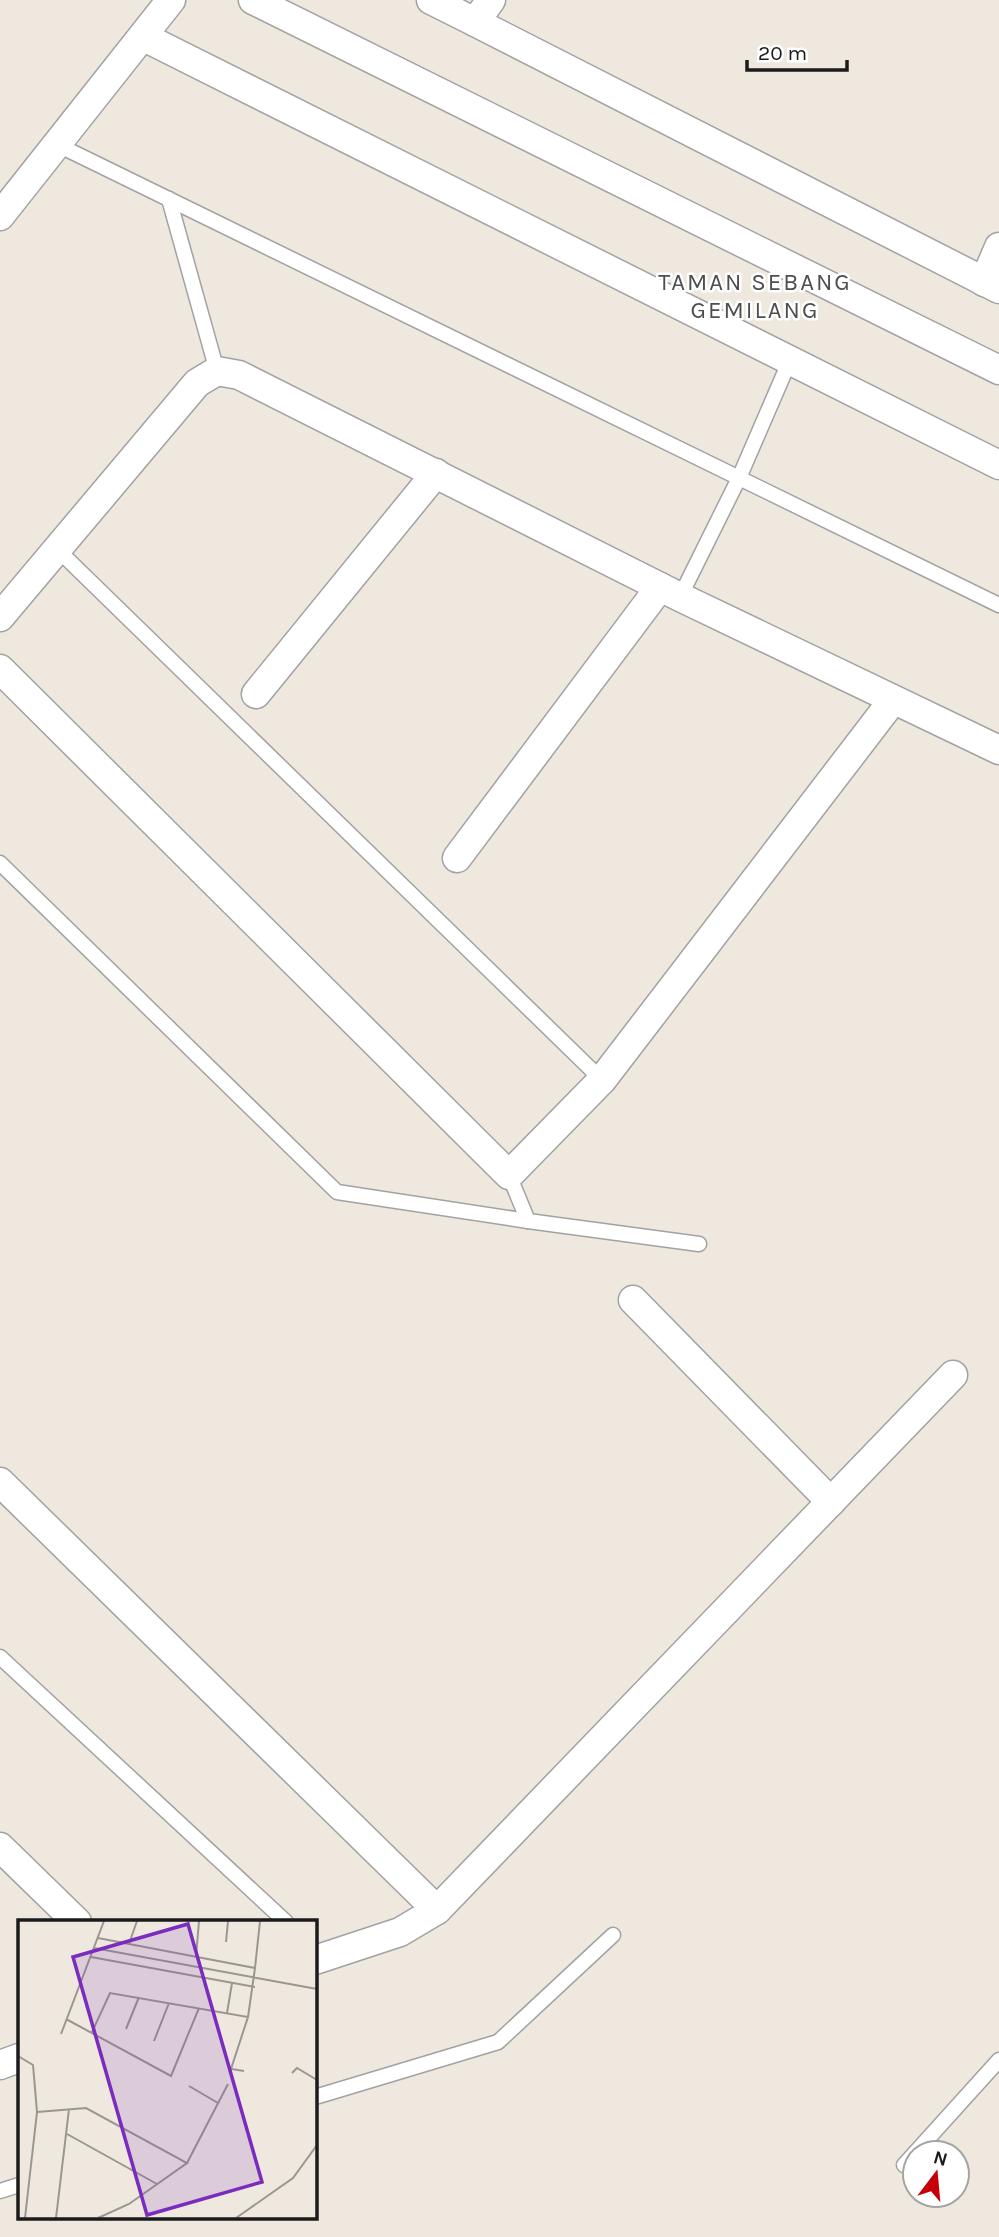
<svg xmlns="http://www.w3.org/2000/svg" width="999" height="2237" font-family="Karla,sans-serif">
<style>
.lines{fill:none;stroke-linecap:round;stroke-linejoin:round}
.service-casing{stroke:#a2a2a2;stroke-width:17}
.minor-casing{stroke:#a2a2a2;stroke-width:31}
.service{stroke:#fff;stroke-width:14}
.minor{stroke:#fff;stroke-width:28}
.labels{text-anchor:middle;stroke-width:5;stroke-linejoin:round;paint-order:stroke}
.neighbourhood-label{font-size:24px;letter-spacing:2px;fill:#4e4e4e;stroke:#fff}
.inset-road{fill:none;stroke:#9a9691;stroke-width:2}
.view{fill:#7b2cbf;fill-opacity:0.15;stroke:#7b2cbf;stroke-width:3.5}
.inset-edge{fill:none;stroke:#1b1b1b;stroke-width:3.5}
</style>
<rect width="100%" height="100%" fill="#eee8df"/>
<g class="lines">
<g class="service-casing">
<g id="service">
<path d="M 56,144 L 999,605"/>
<path d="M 169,199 L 217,371"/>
<path d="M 57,549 L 602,1080"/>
<path d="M 680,597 L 739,478 L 790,360"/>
<path d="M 0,863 L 337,1192 L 528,1221"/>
<path d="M 509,1175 L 528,1221 L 699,1244"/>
<path d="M 0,1657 L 286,1922"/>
<path d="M 315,2097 L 498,2042 L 613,1935"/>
<path d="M 915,2153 L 999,2060"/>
<path d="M 904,2165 L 915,2153"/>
<path d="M 0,2191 L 19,2185"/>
</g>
</g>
<g class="minor-casing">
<g id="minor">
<path d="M 253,0 L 999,370"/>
<path d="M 431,0 L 475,22"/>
<path d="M 491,0 L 475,22 L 999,289"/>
<path d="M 144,37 L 999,465"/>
<path d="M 0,216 L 171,0"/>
<path d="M 984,282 L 999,247"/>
<path d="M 0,617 L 197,383 L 217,371 L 239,375 L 680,597 L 999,750"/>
<path d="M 0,669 L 509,1175 L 602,1080 L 893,700"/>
<path d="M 256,694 L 436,473"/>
<path d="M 457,858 L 660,587"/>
<path d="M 633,1300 L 831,1502"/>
<path d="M 0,1482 L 437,1910 L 400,1932 L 315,1960"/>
<path d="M 0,1847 L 77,1922"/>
<path d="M 437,1910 L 953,1375"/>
<path d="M 0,2065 L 19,2058"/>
</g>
</g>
<use href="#service" class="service"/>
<use href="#minor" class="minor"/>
</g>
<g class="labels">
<g class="neighbourhood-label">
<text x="755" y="290">TAMAN SEBANG<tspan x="755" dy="28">GEMILANG</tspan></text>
</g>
</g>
<g transform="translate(18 1920)">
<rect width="299" height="299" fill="#eee8df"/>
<path class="inset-road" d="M 119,1 L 111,24 L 237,48 L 242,1M 80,18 L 111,24M 208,22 L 210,1M 76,28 L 299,69M 73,37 L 237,67M 178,37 L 181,1M 209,93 L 214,63M 230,97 L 237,48M 48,99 L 153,156 L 181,88M 108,109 L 121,77M 74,112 L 92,73 L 230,97 L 213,149 L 226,151M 43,114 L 86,1M 136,121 L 151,83M 0,136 L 15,145 L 19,192 L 7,298M 274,153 L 279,148 L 299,160M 171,166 L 200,183M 19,192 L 68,188 L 169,243 L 111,284 L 80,298M 49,214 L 139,264M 169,243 L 210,164M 38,298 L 51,189M 218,298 L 275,258 L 299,225"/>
<path class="view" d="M 170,4 L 244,262 L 129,295 L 55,37 Z"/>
<rect width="299" height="299" class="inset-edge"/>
</g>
<g transform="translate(936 2174) rotate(16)"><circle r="33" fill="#ffffff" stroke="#a4a4a4" stroke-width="2"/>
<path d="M0-5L12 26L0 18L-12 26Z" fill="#c50009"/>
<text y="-10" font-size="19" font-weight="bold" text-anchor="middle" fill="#1b1b1b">N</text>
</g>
<path d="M747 60v10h100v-10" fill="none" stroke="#1b1b1b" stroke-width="3.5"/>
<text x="758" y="60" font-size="21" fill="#1b1b1b" stroke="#ffffff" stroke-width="5" paint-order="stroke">20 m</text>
</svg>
